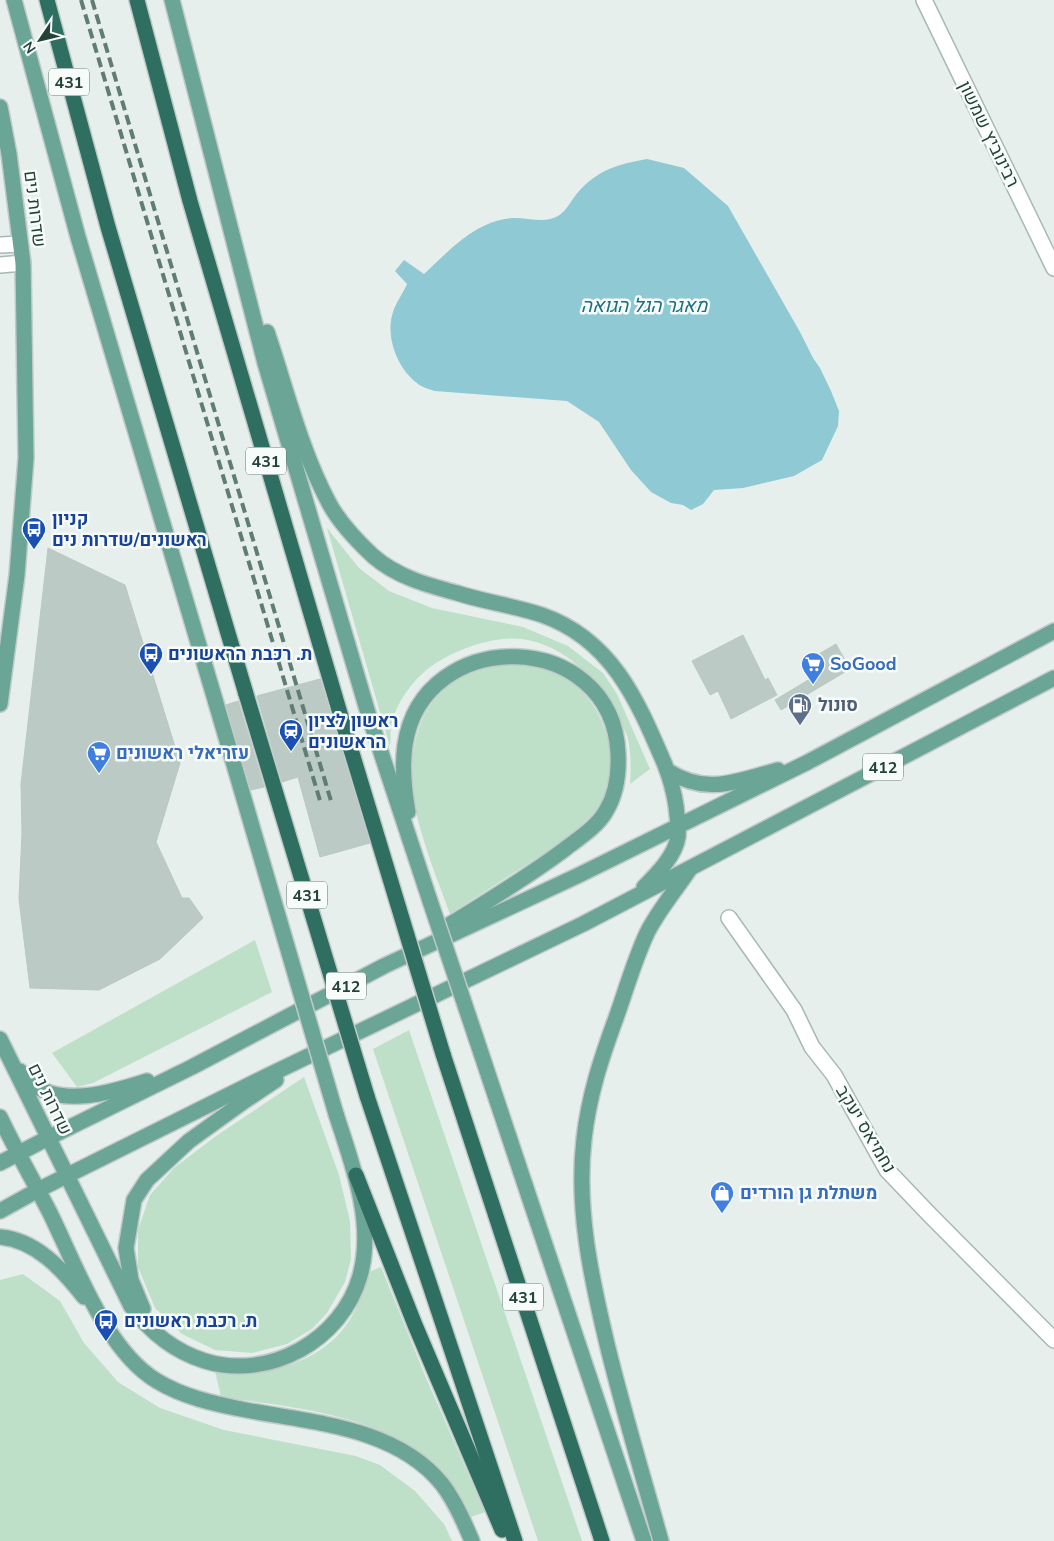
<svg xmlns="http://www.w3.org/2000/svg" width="1054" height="1541" font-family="'Nunito Sans',Heebo,sans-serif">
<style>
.green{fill:#bfe0c8}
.water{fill:#8ec9d4}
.building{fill:#bbcac4;stroke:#b8c9c2}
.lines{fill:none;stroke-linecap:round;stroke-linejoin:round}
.minor-casing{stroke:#a8b8b2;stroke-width:18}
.major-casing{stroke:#c2cac8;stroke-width:18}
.highway-casing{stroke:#c2cac8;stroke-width:18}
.minor{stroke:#fff;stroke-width:15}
.major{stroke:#6aa596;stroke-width:15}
.highway{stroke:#2f6f62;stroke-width:15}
.rail{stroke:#5f7d75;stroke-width:4;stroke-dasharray:10 5;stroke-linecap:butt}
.major-bridge-casing{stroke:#c2cac8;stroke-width:18;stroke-linecap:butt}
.highway-bridge-casing{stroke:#c2cac8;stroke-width:18;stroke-linecap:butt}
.major-bridge{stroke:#6aa596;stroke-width:15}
.highway-bridge{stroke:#2f6f62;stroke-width:15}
.labels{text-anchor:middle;stroke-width:5;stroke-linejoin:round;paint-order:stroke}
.shield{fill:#f7fbf9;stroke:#637a73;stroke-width:1}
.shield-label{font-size:16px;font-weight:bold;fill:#24423a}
.street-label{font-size:18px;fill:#24423a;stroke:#f7fbf9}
.transit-label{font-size:18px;font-weight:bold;fill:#164399;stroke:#f7fbf9;text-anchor:start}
.shop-label{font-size:18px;font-weight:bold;fill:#366cbe;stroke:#f7fbf9;text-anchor:start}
.service-label{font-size:18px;font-weight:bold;fill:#4e5e75;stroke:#f7fbf9;text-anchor:start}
.water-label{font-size:19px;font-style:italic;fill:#1c6f80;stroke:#f7fbf9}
</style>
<rect width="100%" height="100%" fill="#e6efeb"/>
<g class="green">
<path d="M 327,528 L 359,568 L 389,591 L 432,608 L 523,627 L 568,646 L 603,673 L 617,694 L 650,769 L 630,784 C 631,769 631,754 628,739 C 626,731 620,722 616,715 C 597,679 565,645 522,639 C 493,635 451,651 429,668 C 413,680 398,701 392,721 C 390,729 391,739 390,747 Z"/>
<path d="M 504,665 C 520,665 534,666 549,670 C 585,682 608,720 610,755 C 610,770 609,787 603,800 C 594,817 575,831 560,843 L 450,914 C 440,887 429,859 421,831 C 405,777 406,705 464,676 C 477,670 490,667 504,665 Z"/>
<path d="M 255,940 L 272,992 L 93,1083 L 77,1087 L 52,1053 Z"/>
<path d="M 409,1030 L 582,1541 L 538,1541 L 373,1049 Z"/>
<path d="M 304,1077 L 339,1175 L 350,1221 L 351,1259 L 345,1282 L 327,1313 L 312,1329 L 287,1344 L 252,1353 L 215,1350 L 182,1334 L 155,1308 L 138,1267 L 138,1230 L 150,1195 L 174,1168 L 216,1136 Z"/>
<path d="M 381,1267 L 426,1378 L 485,1512 L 471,1517 C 463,1503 455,1487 445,1475 C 396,1416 291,1407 221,1397 L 215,1371 C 226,1372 236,1374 246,1373 C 285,1372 328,1354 349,1321 C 359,1306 364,1288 371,1271 Z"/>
<path d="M 23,1274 L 60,1301 L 84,1343 L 118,1382 L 160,1408 L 224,1430 L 356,1456 L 380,1465 L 415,1491 L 444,1524 L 452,1541 L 0,1541 L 0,1280 Z"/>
</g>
<path class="water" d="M 647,159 L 684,168 L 728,206 L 800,332 L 813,358 L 820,368 L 831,391 L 839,411 L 838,426 L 822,460 L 794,476 L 743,488 L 714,490 L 703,504 L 691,510 L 683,505 L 671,503 L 651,492 L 631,470 L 599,422 L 567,401 L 435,391 C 429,389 421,387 417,383 C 397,368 385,336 393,312 C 396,303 403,293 407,284 L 395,271 L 404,260 L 424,274 C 450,250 475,221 512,218 C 526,217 545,224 558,216 C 567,211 572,198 580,190 C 600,169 619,164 647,159 Z"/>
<g class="building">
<path d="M 48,548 L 125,585 L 180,763 L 156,842 L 182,898 L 189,898 L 203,918 L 160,959 L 99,990 L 30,988 L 19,899 L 22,833 L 21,784 Z"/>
<path d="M 743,635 L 765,680 L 768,678 L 777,695 L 731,719 L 718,691 L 710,695 L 692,661 Z"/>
<path d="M 836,644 L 850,669 L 781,710 L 775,700 L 815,676 L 807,661 Z"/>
<path d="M 320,679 L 370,843 L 320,857 L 298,777 L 282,782 L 257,696 Z"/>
<path d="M 238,701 L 264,787 L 251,790 L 226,705 Z"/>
</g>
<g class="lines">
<g class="minor-casing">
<g id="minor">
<path d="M 924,0 L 1054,268"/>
<path d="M 0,245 L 20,244"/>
<path d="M 0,265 L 23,263"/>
<path d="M 729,918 L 794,1010 L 812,1047 L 834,1075 L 887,1170 L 929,1214 L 1054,1340"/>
</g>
</g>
<g class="major-casing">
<g id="major">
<path d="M 14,0 L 78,237 L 216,703"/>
<path d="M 172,0 L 265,363 L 368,713 L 430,901"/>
<path d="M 0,107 L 9,154 L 23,263 L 26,458 L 17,575 L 0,704"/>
<path d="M 267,332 C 286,388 301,451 329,503 C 339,522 357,541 373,556 C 397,577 427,585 457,593 C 485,602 515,606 542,615 C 613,640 638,702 665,765 C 670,778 674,792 676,806 C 677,816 679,826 678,837 C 675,856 657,874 644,887"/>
<path d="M 668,771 C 708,796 736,781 778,770"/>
<path d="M 408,812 C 404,790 402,767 405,745 C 423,624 612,628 618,753 C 619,773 617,793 606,811 C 597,827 579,838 565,849 C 525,879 483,904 441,930"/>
<path d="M 475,1035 L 644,1541"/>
<path d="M 0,1039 L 131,1306 C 150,1332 173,1351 205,1361 C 269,1381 342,1340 360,1276 C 375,1222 352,1164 336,1114"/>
<path d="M 20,1071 C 24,1075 27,1080 31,1083 C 62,1108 113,1092 147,1081"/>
<path d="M 0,1117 C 15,1149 33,1180 49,1211 C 75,1263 105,1350 157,1381 C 183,1397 215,1404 246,1410 C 313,1423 396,1427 442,1484 C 455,1501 464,1522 472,1541"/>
<path d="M 0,1163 L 48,1138 L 192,1067 L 384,966 L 577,876 L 808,762 L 1054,631"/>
<path d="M 0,1211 L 38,1190 L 267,1076 L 583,924 L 1054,678"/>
<path d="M 0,1237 C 36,1240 63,1270 84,1297"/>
<path d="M 143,1309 L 131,1280 L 126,1248 L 134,1200 L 147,1180 L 189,1141 L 246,1100 L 276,1080"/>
<path d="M 661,1541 C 643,1476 623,1410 607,1344 C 591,1277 576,1208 584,1139 C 589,1095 601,1059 616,1018 C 626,990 634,961 647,933 C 658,911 675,891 689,870"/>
</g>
</g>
<g class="highway-casing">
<g id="highway">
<path d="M 47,0 L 108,227 L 246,694"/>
<path d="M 137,0 L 190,201 L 342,720"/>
<path d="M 443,1054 L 602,1541"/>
<path d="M 367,1096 L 515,1541"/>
<path d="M 356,1175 L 415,1325 L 502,1530"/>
</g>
</g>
<use href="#minor" class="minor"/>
<use href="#major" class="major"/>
<use href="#highway" class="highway"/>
<g class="rail">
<path d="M 81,0 L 321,804"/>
<path d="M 92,0 L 331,801"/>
</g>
<g class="major-bridge-casing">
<g id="major-bridge">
<path d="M 216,703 L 336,1114"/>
<path d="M 430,901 L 475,1035"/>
</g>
</g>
<g class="highway-bridge-casing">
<g id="highway-bridge">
<path d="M 246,694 L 367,1096"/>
<path d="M 342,720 L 443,1054"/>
</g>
</g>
<use href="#major-bridge" class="major-bridge"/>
<use href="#highway-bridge" class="highway-bridge"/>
</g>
<defs>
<g id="bus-pin" transform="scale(1.25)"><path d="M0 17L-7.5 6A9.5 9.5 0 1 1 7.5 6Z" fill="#1a4fb4" stroke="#f7fbf9"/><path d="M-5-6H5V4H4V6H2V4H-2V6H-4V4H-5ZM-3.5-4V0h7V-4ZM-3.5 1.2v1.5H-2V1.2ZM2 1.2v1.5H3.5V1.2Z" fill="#fff"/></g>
<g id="supermarket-pin" transform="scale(1.25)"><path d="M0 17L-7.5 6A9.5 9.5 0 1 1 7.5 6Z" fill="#3f7fe0" stroke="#f7fbf9"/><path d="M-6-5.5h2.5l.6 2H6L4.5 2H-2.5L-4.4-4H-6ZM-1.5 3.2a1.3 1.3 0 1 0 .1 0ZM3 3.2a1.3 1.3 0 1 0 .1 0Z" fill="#fff"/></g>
<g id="fuel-pin" transform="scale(1.25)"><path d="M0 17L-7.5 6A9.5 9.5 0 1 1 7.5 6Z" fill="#5c6f8a" stroke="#f7fbf9"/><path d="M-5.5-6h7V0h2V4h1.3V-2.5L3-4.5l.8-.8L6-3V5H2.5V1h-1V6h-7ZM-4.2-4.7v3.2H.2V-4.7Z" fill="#fff"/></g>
<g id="station-pin" transform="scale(1.25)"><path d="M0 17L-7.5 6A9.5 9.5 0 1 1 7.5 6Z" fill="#1a4fb4" stroke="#f7fbf9"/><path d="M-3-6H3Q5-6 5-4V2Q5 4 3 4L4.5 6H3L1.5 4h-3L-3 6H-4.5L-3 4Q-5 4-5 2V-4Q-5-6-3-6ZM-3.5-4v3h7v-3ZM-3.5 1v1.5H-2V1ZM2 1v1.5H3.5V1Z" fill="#fff"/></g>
<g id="shop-pin" transform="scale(1.25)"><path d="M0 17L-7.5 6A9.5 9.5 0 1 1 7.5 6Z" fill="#3f7fe0" stroke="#f7fbf9"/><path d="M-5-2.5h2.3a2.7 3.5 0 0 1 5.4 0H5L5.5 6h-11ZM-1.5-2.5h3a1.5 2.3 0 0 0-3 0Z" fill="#fff"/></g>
</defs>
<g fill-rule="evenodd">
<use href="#bus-pin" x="34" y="529"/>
<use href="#bus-pin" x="151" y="654"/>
<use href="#supermarket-pin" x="813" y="664"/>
<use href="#fuel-pin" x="800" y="705"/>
<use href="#station-pin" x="291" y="731"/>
<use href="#supermarket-pin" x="99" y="753"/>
<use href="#shop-pin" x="722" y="1193"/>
<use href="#bus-pin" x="106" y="1321"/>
</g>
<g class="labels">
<g class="shield">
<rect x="49" y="68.5" width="40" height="27" rx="4"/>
<rect x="246" y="447.5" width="40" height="27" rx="4"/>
<rect x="863" y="753.5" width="40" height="27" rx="4"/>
<rect x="287" y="881.5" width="40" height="27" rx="4"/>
<rect x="326" y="972.5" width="40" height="27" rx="4"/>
<rect x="503" y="1283.5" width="40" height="27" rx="4"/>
</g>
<g class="shield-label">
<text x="69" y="88">431</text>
<text x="266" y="467">431</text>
<text x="883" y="773">412</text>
<text x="307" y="901">431</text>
<text x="346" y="992">412</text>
<text x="523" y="1303">431</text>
</g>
<g class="street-label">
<text transform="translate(989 134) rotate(64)" y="6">רבינוביץ שמשון</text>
<text transform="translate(35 209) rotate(83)" y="6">שדרות נים</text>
<text transform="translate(50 1099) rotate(64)" y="6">שדרות נים</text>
<text transform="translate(866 1129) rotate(59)" y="6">נחמיאס יעקב</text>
</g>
<g class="transit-label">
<text x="52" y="525">קניון<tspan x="52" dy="21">ראשונים/שדרות נים</tspan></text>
<text x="168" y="660">ת. רכבת הראשונים</text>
<text x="308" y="727">ראשון לציון<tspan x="308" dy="21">הראשונים</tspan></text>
<text x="124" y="1327">ת. רכבת ראשונים</text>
</g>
<g class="shop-label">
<text x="830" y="670">SoGood</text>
<text x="116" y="759">עזריאלי ראשונים</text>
<text x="740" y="1199">משתלת גן הורדים</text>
</g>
<g class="service-label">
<text x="818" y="711">סונול</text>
</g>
<g class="water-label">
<text x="644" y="312">מאגר הגל הגואה</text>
</g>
</g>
<g transform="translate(40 40) rotate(235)" stroke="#f7fbf9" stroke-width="4" paint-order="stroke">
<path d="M0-4L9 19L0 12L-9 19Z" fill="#24423a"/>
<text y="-8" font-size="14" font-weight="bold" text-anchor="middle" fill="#24423a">N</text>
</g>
</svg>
